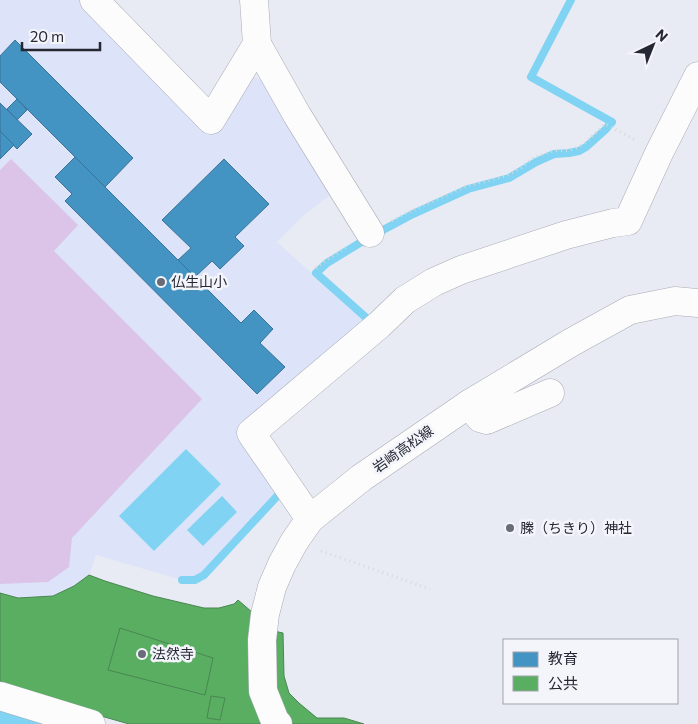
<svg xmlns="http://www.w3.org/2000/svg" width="698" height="724" font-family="Commissioner,'Noto Sans JP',sans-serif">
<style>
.built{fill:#dde3f8}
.green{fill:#dbc4e8}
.water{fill:#80d3f2}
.schools{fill:#4393c3;stroke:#3a7398}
.public{fill:#5aae61;stroke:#4a8653}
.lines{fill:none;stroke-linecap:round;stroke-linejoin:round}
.stream{stroke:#80d3f2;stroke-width:8}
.minor-casing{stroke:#a9acb6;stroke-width:29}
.major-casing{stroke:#a9acb6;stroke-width:29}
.path{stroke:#d8d8db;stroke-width:3;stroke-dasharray:1 4;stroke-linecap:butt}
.minor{stroke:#fcfcfd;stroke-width:28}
.major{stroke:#fcfcfd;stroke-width:28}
.poi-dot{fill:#696c77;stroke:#f3f5fb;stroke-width:2}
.labels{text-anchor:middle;stroke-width:5;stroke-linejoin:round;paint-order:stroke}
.poi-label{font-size:14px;fill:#252833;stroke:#f3f5fb;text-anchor:start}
.street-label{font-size:14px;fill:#252833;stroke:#f3f5fb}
</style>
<rect width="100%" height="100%" fill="#e8ebf4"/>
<path class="built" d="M 0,0 L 84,0 L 200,118 L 251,76 L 269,83 L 334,192 L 302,217 L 277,242 L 366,322 L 237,429 L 279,492 L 202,573 L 195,578 L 182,580 L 96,555 L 89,575 L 74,586 L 53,596 L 18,598 L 0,593 Z"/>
<path class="green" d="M 11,159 L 78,225 L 54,251 L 202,399 L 72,538 L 69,567 L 48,582 L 0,584 L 0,170 Z"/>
<g class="water">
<path d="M 186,449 L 221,484 L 154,551 L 119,516 Z"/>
<path d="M 222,496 L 237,512 L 203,546 L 187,530 Z"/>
<path d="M 0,706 L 64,724 L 0,724 Z"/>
</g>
<g class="schools">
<path d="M 15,40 L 133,158 L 105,187 L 0,82 L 0,56 Z"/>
<path d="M 17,99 L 27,110 L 17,120 L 7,109 Z"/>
<path d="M 0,103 L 32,134 L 17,149 L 0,131 Z"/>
<path d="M 0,131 L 14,145 L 0,159 Z"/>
<path d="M 75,157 L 241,323 L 254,310 L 273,329 L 260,343 L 285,367 L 257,394 L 65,201 L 72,194 L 55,177 Z"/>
<path d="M 224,159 L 269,204 L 235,237 L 244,246 L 220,269 L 212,261 L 195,277 L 178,260 L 191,248 L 162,220 Z"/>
</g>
<g class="public">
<path d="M 89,575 L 105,581 L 153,596 L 204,608 L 219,608 L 234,604 L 238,600 L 274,631 L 283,633 L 284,676 L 289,693 L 299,703 L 317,718 L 344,718 L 364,724 L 129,724 L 0,687 L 0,593 L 18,598 L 53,596 L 74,586 Z"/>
<path d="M 120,628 L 213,658 L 205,695 L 108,670 Z"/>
<path d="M 211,696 L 225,698 L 220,720 L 207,718 Z"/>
</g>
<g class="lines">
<g class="stream">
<path d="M 368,324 L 371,322 L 316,273 L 327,263 L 368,238 L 413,214 L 468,189 L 509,178 L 536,162 L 554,154 L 569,153 L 579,151 L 586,147 L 605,130 L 612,122 L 531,77 L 571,0"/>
<path d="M 182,580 L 195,580 L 204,575 L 281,492 L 278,488"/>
</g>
<g class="minor-casing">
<g id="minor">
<path d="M 94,0 L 211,120 L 257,44 L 254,0"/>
<path d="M 257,44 L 297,115 L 370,233"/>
<path d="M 469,404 L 480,418 L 487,420 L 550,393"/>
<path d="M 310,519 L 251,433 L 379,325 L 405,300 L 434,282 L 461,270 L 566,235 L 613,223 L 628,221 L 659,153 L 698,76"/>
<path d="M 0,696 L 91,724"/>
</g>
</g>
<g class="major-casing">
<path id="major" d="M 278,724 L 275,721 L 263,691 L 262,640 L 265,614 L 272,587 L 282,564 L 294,542 L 310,519 L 361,478 L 469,404 L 572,342 L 630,310 L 675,301 L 698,303"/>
</g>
<g class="path">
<path d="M 392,221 L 404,214 L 467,186 L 506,176 L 521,168 L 534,157 L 554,151 L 569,150 L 578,147 L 585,143 L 605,124 L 637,141"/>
<path d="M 316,268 L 325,261 L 348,246"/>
<path d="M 321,551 L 430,589"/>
</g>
<use href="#minor" class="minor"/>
<use href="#major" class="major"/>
</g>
<g class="poi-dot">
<circle cx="161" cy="282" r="5"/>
<circle cx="510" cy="528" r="5"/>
<circle cx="142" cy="654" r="5"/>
</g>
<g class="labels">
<g class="poi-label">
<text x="171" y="287">仏生山小</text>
<text x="520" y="533">榺（ちきり）神社</text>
<text x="152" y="659">法然寺</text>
</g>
<g class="street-label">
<text transform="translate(403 449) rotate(-35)" y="5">岩崎高松線</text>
</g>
</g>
<rect x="503" y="639" width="175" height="65" fill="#f3f5fb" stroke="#a1a3ab"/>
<rect x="513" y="652" width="25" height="15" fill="#4393c3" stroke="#a1a3ab"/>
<text x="548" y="664" font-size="15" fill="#252833">教育</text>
<rect x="513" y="676" width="25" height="15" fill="#5aae61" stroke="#a1a3ab"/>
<text x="548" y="689" font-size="15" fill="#252833">公共</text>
<g transform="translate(653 45) rotate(43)" stroke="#f3f5fb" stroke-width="4" paint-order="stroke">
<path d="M0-4L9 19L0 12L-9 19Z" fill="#252833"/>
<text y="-8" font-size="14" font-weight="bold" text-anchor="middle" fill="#252833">N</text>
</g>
<path d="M22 42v8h78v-8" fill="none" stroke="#252833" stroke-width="2.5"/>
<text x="30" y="42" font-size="15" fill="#252833" stroke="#f3f5fb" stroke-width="4" paint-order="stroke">20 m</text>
</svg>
